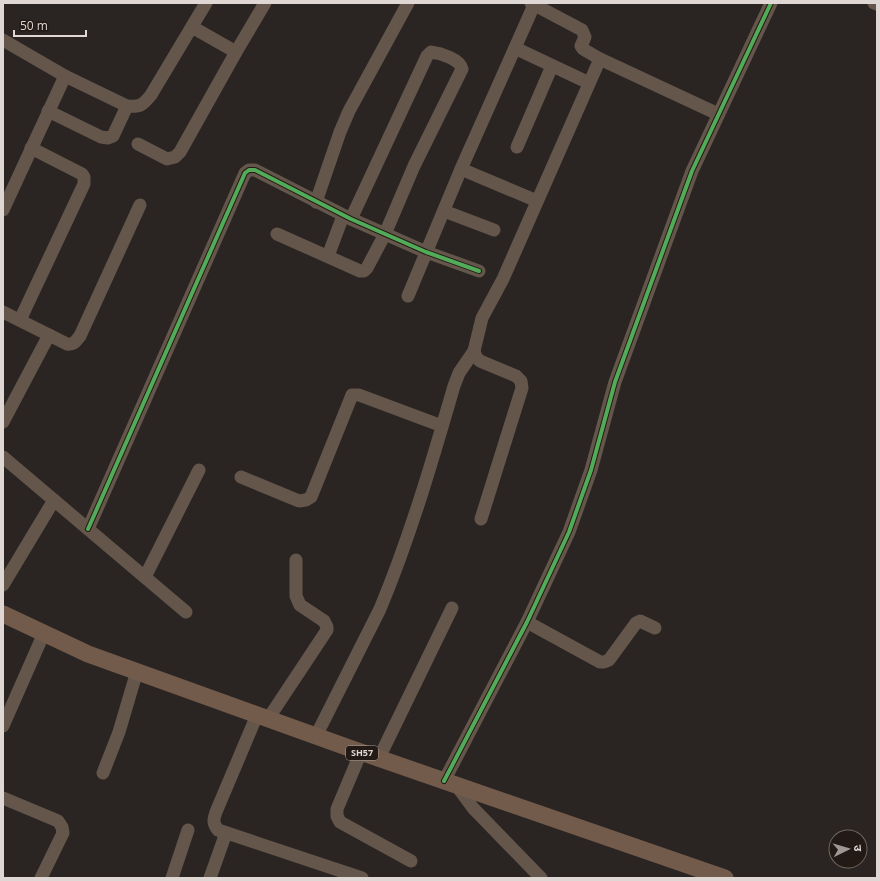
<svg xmlns="http://www.w3.org/2000/svg" width="880" height="881" font-family="'Open Sans','Noto Sans Devanagari',sans-serif">
<style>
.lines{fill:none;stroke-linecap:round;stroke-linejoin:round}
.minor{stroke:#65564b;stroke-width:13}
.major{stroke:#725b4b;stroke-width:17}
.cycleway-casing{stroke:#241a15;stroke-width:6}
.cycleway{stroke:#51ab58;stroke-width:4}
.labels{text-anchor:middle;stroke-width:4;stroke-linejoin:round;paint-order:stroke}
.shield{fill:#241a15;stroke:#a69e9a;stroke-width:1}
.shield-label{font-size:9px;font-weight:bold;fill:#ded7d3}
</style>
<rect width="100%" height="100%" fill="#2a2522"/>
<g class="lines">
<g class="minor">
<path d="M 531,3 L 582,30 L 585,37 L 581,46 L 583,49 L 600,59 L 718,114"/>
<path d="M 874,3 L 877,4"/>
<path d="M 192,27 L 236,52"/>
<path d="M 3,40 L 65,76 L 127,106 C 140,107 142,106 151,95 L 206,3"/>
<path d="M 515,48 L 589,83"/>
<path d="M 48,111 L 101,137 L 108,138 L 113,136 L 127,106"/>
<path d="M 138,144 L 167,159 L 175,157 L 180,152 L 236,52 L 265,3"/>
<path d="M 517,147 L 552,66"/>
<path d="M 461,169 L 537,201"/>
<path d="M 316,202 L 340,132 L 349,111 L 408,3"/>
<path d="M 3,210 L 65,76"/>
<path d="M 444,211 L 494,230"/>
<path d="M 277,234 L 360,271 L 364,271 L 367,268 L 385,234 L 414,166 L 462,69 C 460,59 440,53 431,52 L 427,56 L 351,219"/>
<path d="M 328,256 L 343,216"/>
<path d="M 408,296 L 461,169 L 534,5"/>
<path d="M 3,312 L 67,344 C 74,345 76,341 80,336 L 140,205"/>
<path d="M 20,320 L 84,184 L 84,177 L 82,174 L 31,148"/>
<path d="M 3,422 L 49,335"/>
<path d="M 3,457 L 186,612"/>
<path d="M 241,477 L 299,501 L 306,500 L 311,497 L 352,395 L 359,395 L 442,426"/>
<path d="M 481,519 L 522,388 L 521,381 L 516,376 L 480,361 L 476,357 L 474,351 L 482,318 L 503,279 L 600,59"/>
<path d="M 88,529 L 245,173 L 249,170 L 255,170 L 351,219 L 426,252 L 479,271"/>
<path d="M 145,577 L 199,470"/>
<path d="M 3,585 L 54,500"/>
<path d="M 527,622 L 600,662 L 604,662 L 609,660 L 636,623 L 640,621 L 655,628"/>
<path d="M 257,715 L 216,812 C 213,820 213,824 218,830 L 362,878"/>
<path d="M 268,719 L 327,630 L 327,627 L 324,621 L 300,605 L 296,596 L 296,560"/>
<path d="M 3,726 L 44,633"/>
<path d="M 316,736 L 380,609 C 410,537 432,462 454,386 L 459,373 L 474,351"/>
<path d="M 361,752 L 337,809 L 337,816 L 340,822 L 411,861"/>
<path d="M 379,758 L 452,608"/>
<path d="M 103,773 L 119,732 L 137,671"/>
<path d="M 444,781 L 527,622 L 569,532 L 591,470 L 615,382 L 692,171 L 771,3"/>
<path d="M 456,785 L 473,808 L 541,878"/>
<path d="M 3,798 L 58,821 L 62,827 L 63,833 L 41,878"/>
<path d="M 172,878 L 188,830"/>
<path d="M 210,878 L 226,833"/>
</g>
<path class="major" d="M 3,614 L 88,654 L 352,749 L 725,878"/>
<g class="cycleway-casing">
<g id="cycleway">
<path d="M 88,529 L 245,173 L 249,170 L 255,170 L 351,219 L 426,252 L 479,271"/>
<path d="M 444,781 L 527,622 L 569,532 L 591,470 L 615,382 L 692,171 L 771,3"/>
</g>
</g>
<use href="#cycleway" class="cycleway"/>
</g>
<g class="labels">
<rect class="shield" x="346" y="746" width="32" height="14" rx="3"/>
<g class="shield-label">
<text x="362" y="756">SH57</text>
</g>
</g>
<rect width="880" height="881" fill="none" stroke="#ded7d3" stroke-width="8"/>
<g transform="translate(848 849) rotate(85)"><circle r="19" fill="#241a15" stroke="#6e6661"/>
<path d="M0-3L7 15L0 10L-7 15Z" fill="#9f9995"/>
<text y="-6" font-size="11" font-weight="bold" text-anchor="middle" fill="#ded7d3">उ</text>
</g>
<path d="M14 30v6h72v-6" fill="none" stroke="#ded7d3" stroke-width="2"/>
<text x="20" y="30" font-size="12" fill="#ded7d3" stroke="#241a15" stroke-width="3" paint-order="stroke">50 m</text>
</svg>
